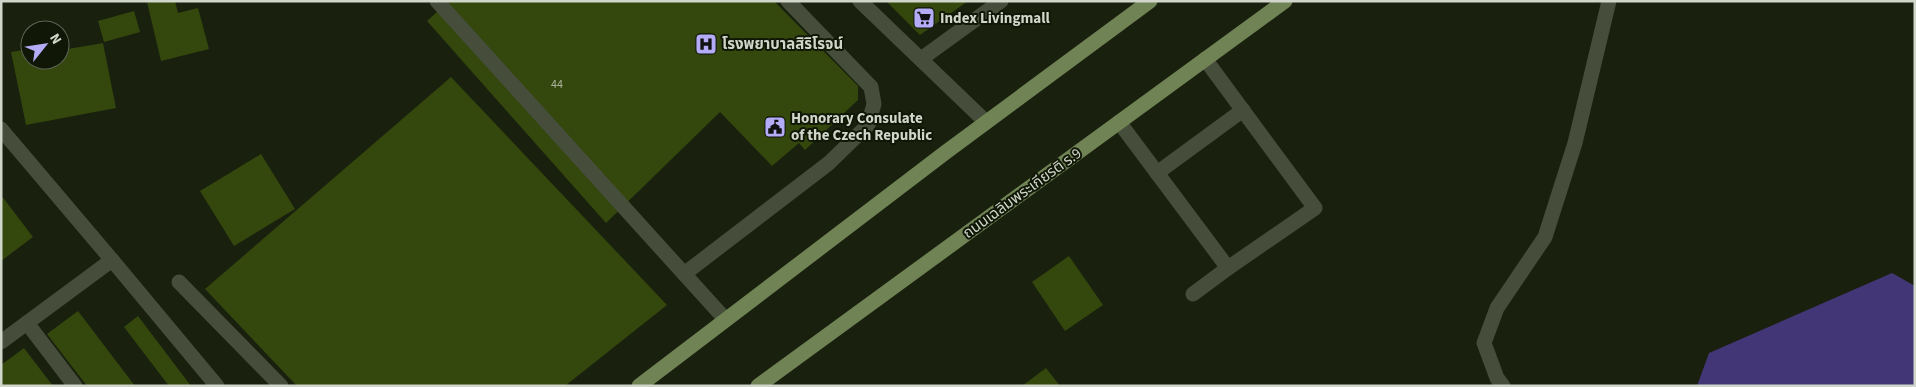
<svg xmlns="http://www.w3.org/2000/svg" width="1916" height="387" font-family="'Source Sans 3','Noto Sans Thai',sans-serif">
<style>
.forest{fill:#423676}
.building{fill:#34470d}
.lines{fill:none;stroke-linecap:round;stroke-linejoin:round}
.minor{stroke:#464e3b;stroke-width:15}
.major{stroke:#708355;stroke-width:15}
.labels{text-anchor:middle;stroke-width:4;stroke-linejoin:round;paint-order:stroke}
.number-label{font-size:12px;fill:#aab29c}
.poi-label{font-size:15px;font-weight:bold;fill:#d1d6cb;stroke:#101706;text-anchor:start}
.street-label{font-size:15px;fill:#d1d6cb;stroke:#101706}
</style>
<rect width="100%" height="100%" fill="#19200e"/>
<path class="forest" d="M 1892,273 L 1915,286 L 1915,386 L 1697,386 L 1709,353 Z"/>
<g class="building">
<path d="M 175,1 L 178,13 L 198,8 L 209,49 L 161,61 L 147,2 Z"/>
<path d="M 449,1 L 774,1 L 858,86 L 858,100 L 805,150 L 799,143 L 772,166 L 720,112 L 606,223 L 427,21 Z"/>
<path d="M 886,1 L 968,1 L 920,35 Z"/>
<path d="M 134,11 L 140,32 L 104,42 L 98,21 Z"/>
<path d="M 103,43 L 116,108 L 26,125 L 11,52 L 30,49 L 30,60 L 60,60 L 60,46 L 62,50 Z"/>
<path d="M 451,77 L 667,305 L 565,386 L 297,386 L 205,289 Z"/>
<path d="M 261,154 L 295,209 L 234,246 L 200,191 Z"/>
<path d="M 1,195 L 33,237 L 1,261 Z"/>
<path d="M 1069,256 L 1103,305 L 1065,331 L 1032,282 Z"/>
<path d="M 78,311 L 135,386 L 87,386 L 47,334 Z"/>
<path d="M 138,316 L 191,386 L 169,386 L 124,327 Z"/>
<path d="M 24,348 L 53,386 L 1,386 L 1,365 Z"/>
<path d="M 1046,368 L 1060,386 L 1022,386 Z"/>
</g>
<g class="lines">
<g class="minor">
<path d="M 437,1 L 725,319"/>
<path d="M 860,1 L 986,122"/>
<path d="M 921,59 L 1001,1"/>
<path d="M 1119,122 L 1228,268 L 1315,208 L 1205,59"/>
<path d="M 1,129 L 112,260"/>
<path d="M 1157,173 L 1243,110"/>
<path d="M 684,274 L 829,163 L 868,125 L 874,104 L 871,87 L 788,1"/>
<path d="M 179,282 L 281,386"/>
<path d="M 1193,294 L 1228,268"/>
<path d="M 27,323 L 75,386"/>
<path d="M 1,342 L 112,260 L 217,386"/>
<path d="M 1503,386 L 1497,378 L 1484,343 L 1497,308 L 1545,237 L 1575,143 L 1609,1"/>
</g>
<g class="major">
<path d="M 639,386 L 946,152 L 1150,1"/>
<path d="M 758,386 L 1285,1"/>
</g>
</g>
<defs>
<g id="supermarket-square" transform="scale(1.125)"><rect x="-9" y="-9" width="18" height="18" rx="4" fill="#b5acf8" stroke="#101706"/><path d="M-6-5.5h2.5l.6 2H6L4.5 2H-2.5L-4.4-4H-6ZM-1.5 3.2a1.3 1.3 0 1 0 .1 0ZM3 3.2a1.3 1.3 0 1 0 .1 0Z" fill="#111"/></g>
<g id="hospital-square" transform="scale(1.125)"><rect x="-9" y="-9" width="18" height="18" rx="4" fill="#b5acf8" stroke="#101706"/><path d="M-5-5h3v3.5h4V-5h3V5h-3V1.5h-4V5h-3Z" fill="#111"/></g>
<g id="civic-square" transform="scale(1.125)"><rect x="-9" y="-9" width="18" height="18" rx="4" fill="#b5acf8" stroke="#101706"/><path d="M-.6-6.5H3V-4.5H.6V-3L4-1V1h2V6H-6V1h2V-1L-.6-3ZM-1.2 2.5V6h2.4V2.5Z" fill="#111"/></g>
</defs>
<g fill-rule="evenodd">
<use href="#supermarket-square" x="924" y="18"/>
<use href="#hospital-square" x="706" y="44"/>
<use href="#civic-square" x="775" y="127"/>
</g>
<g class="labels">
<g class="number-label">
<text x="557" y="88">44</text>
</g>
<g class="poi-label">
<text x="940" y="23">Index Livingmall</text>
<text x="722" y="49">โรงพยาบาลสิริโรจน์</text>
<text x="791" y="123">Honorary Consulate<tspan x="791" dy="17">of the Czech Republic</tspan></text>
</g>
<g class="street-label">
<text transform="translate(1022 193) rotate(-36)" y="5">ถนนเฉลิมพระเกียรติ ร.9</text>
</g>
</g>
<rect width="1916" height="387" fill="none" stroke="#d1d6cb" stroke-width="5"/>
<g transform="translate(45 45) rotate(60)"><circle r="24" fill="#101706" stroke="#5d6355"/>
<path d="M0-4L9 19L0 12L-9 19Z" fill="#b5acf8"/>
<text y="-8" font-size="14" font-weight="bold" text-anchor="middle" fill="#d1d6cb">N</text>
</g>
</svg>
